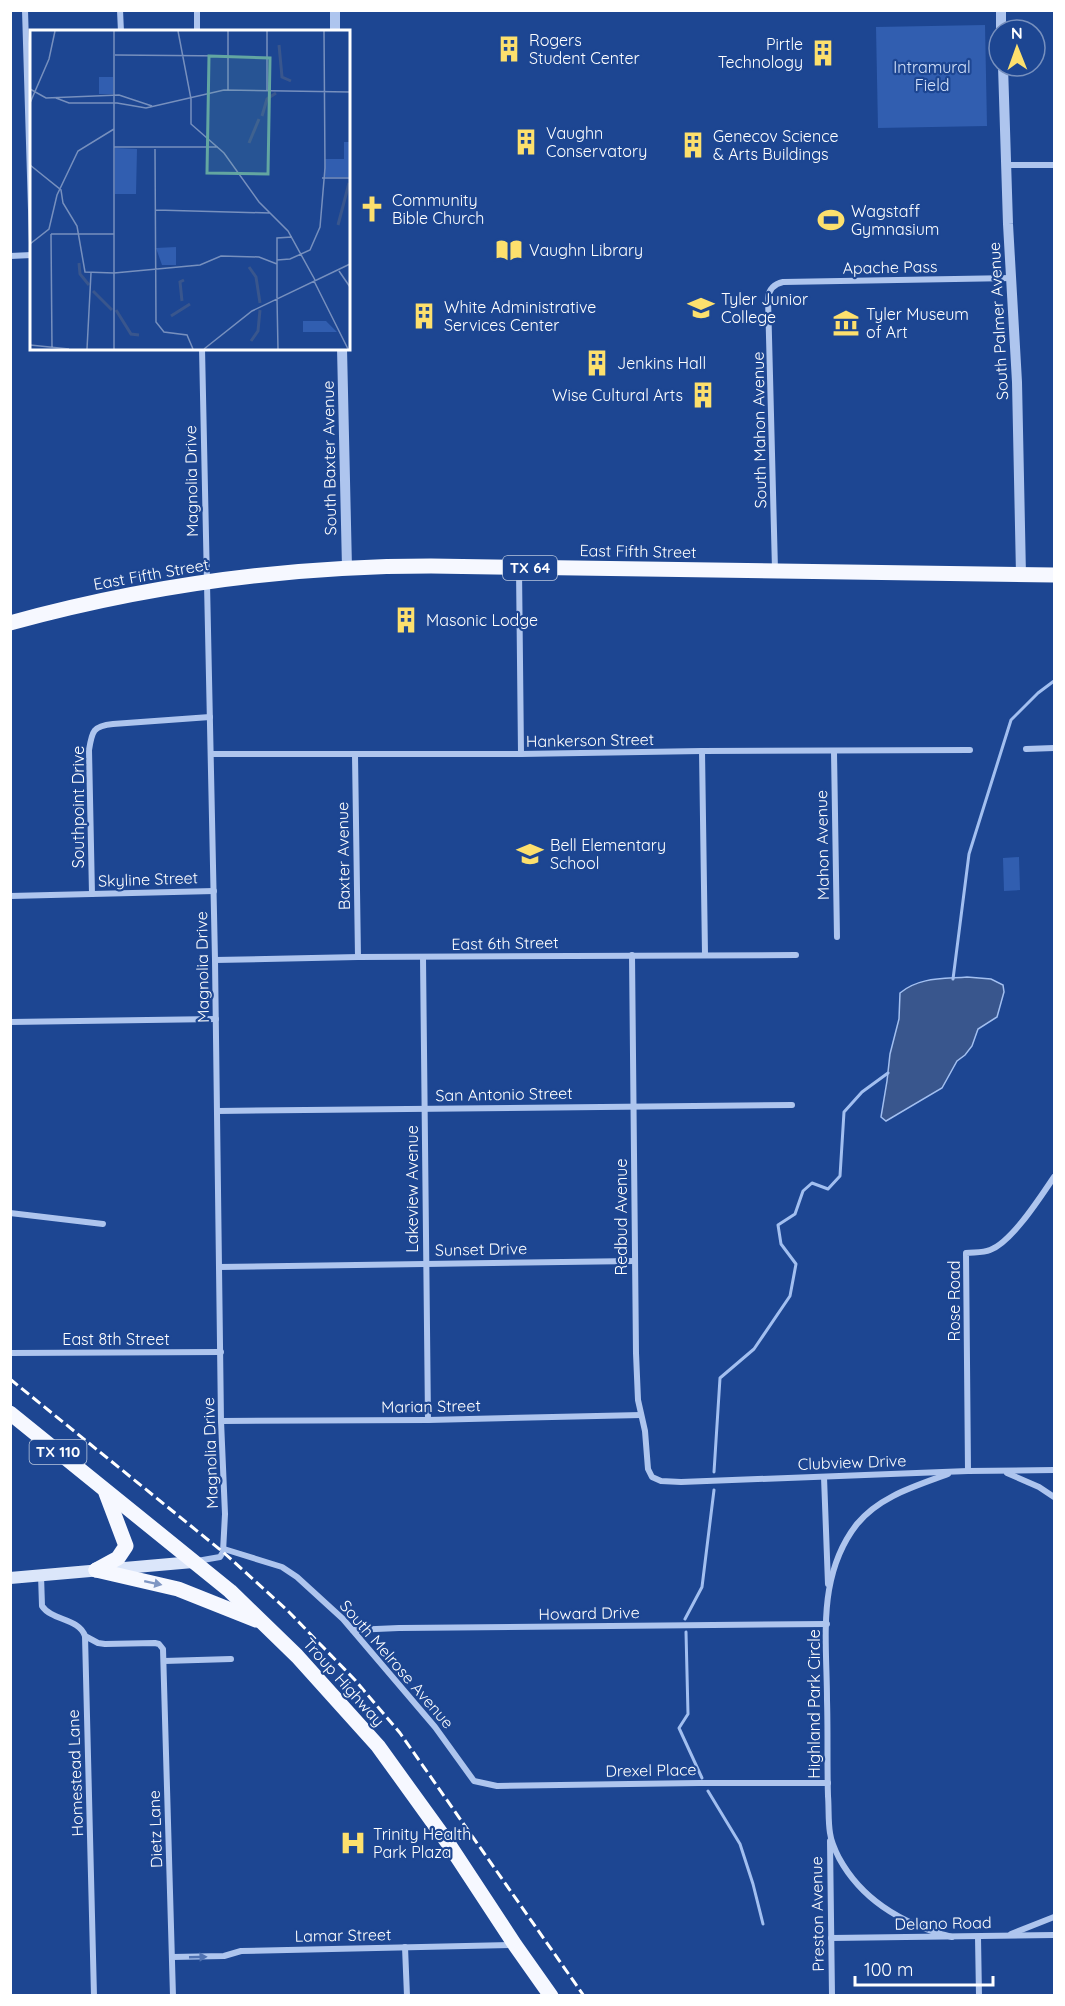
<svg xmlns="http://www.w3.org/2000/svg" width="1065" height="2006" font-family="Quicksand,sans-serif">
<style>
.green{fill:#315eb0}
.water{fill:#39568d;stroke:#a2bff0;stroke-width:1.5}
.lines{fill:none;stroke-linecap:round;stroke-linejoin:round}
.stream{stroke:#a2bff0;stroke-width:3}
.minor{stroke:#aec5ee;stroke-width:6}
.tertiary{stroke:#aec5ee;stroke-width:10}
.secondary{stroke:#dbe6fa;stroke-width:12}
.primary{stroke:#f6f8ff;stroke-width:15}
.rail{stroke:#fff;stroke-width:3;stroke-dasharray:10 4.5;stroke-linecap:butt}
.oneway{fill:#7f96c3}
.oneway2{fill:#5072b2}
.labels{text-anchor:middle;stroke-width:4.5;stroke-linejoin:round;paint-order:stroke}
.shield{fill:#1d4692;stroke:#bbc8de;stroke-width:1.5}
.shield-label{font-size:15px;font-weight:bold;fill:#fff}
.poi-label{font-size:16px;fill:#fff;stroke:#1d4692;text-anchor:start}
.park-label{font-size:16px;fill:#d4e2fa;stroke:#1d4692}
.street-label{font-size:16px;fill:#fff;stroke:#1d4692}
.inset-river{fill:none;stroke:#39568d;stroke-width:3}
.inset-road{fill:none;stroke:#7790be;stroke-width:1.5}
.view{fill:#63a6a1;fill-opacity:0.15;stroke:#63a6a1;stroke-width:3}
.inset-edge{fill:none;stroke:#fff;stroke-width:3}
</style>
<rect width="100%" height="100%" fill="#1d4692"/>
<g class="green">
<path d="M 985,25 L 987,126 L 878,128 L 876,27 Z"/>
<path d="M 1019,857 L 1020,890 L 1004,891 L 1003,858 Z"/>
</g>
<path class="water" d="M 967,977 L 991,979 L 1003,985 L 1004,992 L 997,1017 L 978,1029 L 972,1046 L 965,1055 L 957,1061 L 942,1088 L 886,1121 L 881,1117 L 887,1081 L 890,1054 L 899,1019 L 900,993 C 919,977 943,979 967,977 Z"/>
<g class="lines">
<g class="stream">
<path d="M 953,979 L 969,854 L 1011,720 L 1038,693 L 1054,681"/>
<path d="M 714,1472 L 720,1378 L 754,1349 L 790,1296 L 796,1264 L 781,1244 L 778,1225 L 795,1214 L 803,1191 L 812,1183 L 828,1189 L 840,1176 L 844,1112 L 862,1092 L 888,1073"/>
<path d="M 685,1619 L 702,1587 L 714,1490"/>
<path d="M 686,1632 L 688,1714 L 679,1728 L 702,1778"/>
<path d="M 708,1791 L 740,1844 L 753,1884 L 763,1924"/>
</g>
<g class="minor">
<path d="M 25,10 L 32,243"/>
<path d="M 120,10 L 121,32"/>
<path d="M 197,10 L 197,32"/>
<path d="M 1006,165 L 1054,165"/>
<path d="M 10,256 L 32,255"/>
<path d="M 519,569 L 521,754"/>
<path d="M 775,570 L 768,298 C 769,289 774,284 783,282 L 1012,278"/>
<path d="M 1026,749 L 1054,748"/>
<path d="M 702,751 L 705,954"/>
<path d="M 834,752 L 837,937"/>
<path d="M 211,754 L 521,754 L 702,751 L 970,750"/>
<path d="M 355,755 L 358,957"/>
<path d="M 92,894 L 89,750 C 92,731 93,726 113,724 L 210,717"/>
<path d="M 10,896 L 214,891"/>
<path d="M 632,955 L 636,1353 L 638,1400 L 645,1431 L 648,1469 L 652,1477 L 661,1481 L 681,1482 L 968,1471 L 1054,1470"/>
<path d="M 423,958 L 428,1420"/>
<path d="M 215,960 L 358,957 L 796,955"/>
<path d="M 10,1022 L 216,1019"/>
<path d="M 217,1111 L 792,1105"/>
<path d="M 10,1213 L 103,1224"/>
<path d="M 219,1267 L 635,1261"/>
<path d="M 10,1353 L 221,1352"/>
<path d="M 221,1421 L 428,1420 L 641,1415"/>
<path d="M 968,1471 L 966,1253 C 974,1252 983,1253 990,1250 C 1012,1242 1041,1196 1054,1177"/>
<path d="M 1007,1473 L 1039,1487 L 1054,1497"/>
<path d="M 948,1474 C 916,1486 880,1496 857,1524 C 842,1543 833,1567 829,1590 C 823,1625 827,1665 827,1700 C 828,1732 827,1764 828,1796 C 829,1808 828,1821 830,1833 C 831,1841 835,1850 839,1858 C 863,1902 905,1925 952,1937"/>
<path d="M 824,1477 L 828,1584"/>
<path d="M 224,1549 L 282,1567 L 297,1577 L 343,1619 L 435,1727 L 474,1781 L 497,1786 L 699,1783 L 828,1783"/>
<path d="M 197,1561 L 220,1557 L 223,1552 L 225,1514 L 221,1421 L 215,960 L 202,348"/>
<path d="M 41,1575 L 42,1606 C 52,1621 79,1618 85,1636 L 94,1996"/>
<path d="M 353,1630 L 399,1628 L 827,1624"/>
<path d="M 85,1636 L 98,1643 L 105,1644 L 155,1643 L 159,1644 L 163,1649 L 173,1996"/>
<path d="M 164,1661 L 231,1659"/>
<path d="M 830,1841 L 832,1996"/>
<path d="M 1011,1934 L 1054,1917"/>
<path d="M 978,1937 L 979,1996"/>
<path d="M 831,1938 L 1054,1935"/>
<path d="M 405,1947 L 407,1996"/>
<path d="M 172,1957 L 224,1956 L 241,1951 L 512,1945"/>
</g>
<g class="tertiary">
<path d="M 335,10 L 335,32"/>
<path d="M 1001,10 L 1001,30"/>
<path d="M 1003,66 L 1008,224 L 1017,382 L 1021,575"/>
<path d="M 342,348 L 347,568"/>
</g>
<path class="secondary" d="M 10,1578 L 193,1562"/>
<g class="primary">
<path d="M 10,623 C 148,585 289,566 431,566 L 1054,575"/>
<path d="M 10,1413 L 230,1591 L 297,1656 L 378,1746 L 448,1843 L 515,1945 L 551,1996"/>
<path d="M 96,1570 L 178,1589 L 256,1620"/>
<path d="M 96,1570 L 118,1558 L 126,1546 L 106,1493"/>
</g>
<path class="rail" d="M 10,1379 L 223,1552 L 288,1611 L 355,1680 L 400,1733 L 584,1996"/>
</g>
<defs><path id="oneway-solid" d="M-6-.8H1V-3.2L6.5 0L1 3.2V.8H-6Z" transform="scale(1.5)"/></defs>
<use class="oneway" href="#oneway-solid" transform="translate(153 1583) rotate(12)"/>
<use class="oneway2" href="#oneway-solid" transform="translate(198 1957) rotate(-2)"/>
<defs>
<g id="building-bare" transform="scale(2.07)"><path d="M-4-6H4V6H1V3H-1V6H-4ZM-2.5-4.3h1.7v1.8h-1.7ZM.8-4.3h1.7v1.8H.8ZM-2.5-1h1.7V.8h-1.7ZM.8-1h1.7V.8H.8Z" fill="#fde06d" stroke="#1d4692" stroke-width="2.5" paint-order="stroke"/></g>
<g id="church-bare" transform="scale(2.07)"><path d="M-1.2-6h2.4v3.5h3.3v2.4h-3.3V6h-2.4V-.1h-3.3v-2.4h3.3Z" fill="#fde06d" stroke="#1d4692" stroke-width="2.5" paint-order="stroke"/></g>
<g id="stadium-bare" transform="scale(2.07)"><path d="M0-5a6.5 5 0 1 0 0 10a6.5 5 0 1 0 0-10ZM-3.5-1.8h7v3.6h-7Z" fill="#fde06d" stroke="#1d4692" stroke-width="2.5" paint-order="stroke"/></g>
<g id="library-bare" transform="scale(2.07)"><path d="M-6-4Q-3-5.5-.7-3.5V5Q-3 3-6 4ZM6-4Q3-5.5 .7-3.5V5Q3 3 6 4Z" fill="#fde06d" stroke="#1d4692" stroke-width="2.5" paint-order="stroke"/></g>
<g id="university-bare" transform="scale(2.07)"><path d="M0-5L7-2L0 1L-7-2ZM-4 1L0 2.5L4 1V4Q0 6-4 4Z" fill="#fde06d" stroke="#1d4692" stroke-width="2.5" paint-order="stroke"/></g>
<g id="museum-bare" transform="scale(2.07)"><path d="M0-6L6-3V-2H-6V-3ZM-5-1h2V3h-2ZM-1-1h2V3h-2ZM3-1h2V3H3ZM-6 4H6V6H-6Z" fill="#fde06d" stroke="#1d4692" stroke-width="2.5" paint-order="stroke"/></g>
<g id="school-bare" transform="scale(2.07)"><path d="M0-5L7-2L0 1L-7-2ZM-4 1L0 2.5L4 1V4Q0 6-4 4Z" fill="#fde06d" stroke="#1d4692" stroke-width="2.5" paint-order="stroke"/></g>
<g id="hospital-bare" transform="scale(2.07)"><path d="M-5-5h3v3.5h4V-5h3V5h-3V1.5h-4V5h-3Z" fill="#fde06d" stroke="#1d4692" stroke-width="2.5" paint-order="stroke"/></g>
</defs>
<g fill-rule="evenodd">
<use href="#building-bare" x="509" y="49"/>
<use href="#building-bare" x="823" y="53"/>
<use href="#building-bare" x="526" y="142"/>
<use href="#building-bare" x="693" y="145"/>
<use href="#church-bare" x="372" y="209"/>
<use href="#stadium-bare" x="831" y="220"/>
<use href="#library-bare" x="509" y="250"/>
<use href="#university-bare" x="701" y="308"/>
<use href="#building-bare" x="424" y="316"/>
<use href="#museum-bare" x="846" y="323"/>
<use href="#building-bare" x="597" y="363"/>
<use href="#building-bare" x="703" y="395"/>
<use href="#building-bare" x="406" y="620"/>
<use href="#school-bare" x="530" y="854"/>
<use href="#hospital-bare" x="353" y="1843"/>
</g>
<g class="labels">
<g class="shield">
<rect x="503" y="556" width="54" height="24" rx="4.5"/>
<rect x="29.5" y="1440" width="57" height="24" rx="4.5"/>
</g>
<g class="shield-label">
<text x="530" y="573">TX 64</text>
<text x="58" y="1457">TX 110</text>
</g>
<g class="poi-label">
<text x="529" y="46">Rogers<tspan x="529" dy="18">Student Center</tspan></text>
<text x="803" y="50" text-anchor="end">Pirtle<tspan x="803" dy="18">Technology</tspan></text>
<text x="546" y="139">Vaughn<tspan x="546" dy="18">Conservatory</tspan></text>
<text x="713" y="142">Genecov Science<tspan x="713" dy="18">&amp; Arts Buildings</tspan></text>
<text x="392" y="206">Community<tspan x="392" dy="18">Bible Church</tspan></text>
<text x="851" y="217">Wagstaff<tspan x="851" dy="18">Gymnasium</tspan></text>
<text x="529" y="256">Vaughn Library</text>
<text x="721" y="305">Tyler Junior<tspan x="721" dy="18">College</tspan></text>
<text x="444" y="313">White Administrative<tspan x="444" dy="18">Services Center</tspan></text>
<text x="866" y="320">Tyler Museum<tspan x="866" dy="18">of Art</tspan></text>
<text x="617" y="369">Jenkins Hall</text>
<text x="683" y="401" text-anchor="end">Wise Cultural Arts</text>
<text x="426" y="626">Masonic Lodge</text>
<text x="550" y="851">Bell Elementary<tspan x="550" dy="18">School</tspan></text>
<text x="373" y="1840">Trinity Health<tspan x="373" dy="18">Park Plaza</tspan></text>
</g>
<g class="park-label">
<text x="932" y="73">Intramural<tspan x="932" dy="18">Field</tspan></text>
</g>
<g class="street-label">
<text transform="translate(890 267) rotate(-1)" y="6">Apache Pass</text>
<text transform="translate(998 321) rotate(-93)" y="6">South Palmer Avenue</text>
<text transform="translate(759 430) rotate(-91)" y="6">South Mahon Avenue</text>
<text transform="translate(329 458) rotate(-91)" y="6">South Baxter Avenue</text>
<text transform="translate(191 481) rotate(-91)" y="6">Magnolia Drive</text>
<text transform="translate(638 551) rotate(1)" y="6">East Fifth Street</text>
<text transform="translate(151 574) rotate(-10)" y="6">East Fifth Street</text>
<text transform="translate(590 740) rotate(-1)" y="6">Hankerson Street</text>
<text transform="translate(78 807) rotate(-90)" y="6">Southpoint Drive</text>
<text transform="translate(822 845) rotate(-91)" y="6">Mahon Avenue</text>
<text transform="translate(343 856) rotate(-91)" y="6">Baxter Avenue</text>
<text transform="translate(148 879) rotate(-2)" y="6">Skyline Street</text>
<text transform="translate(505 943) rotate(-1)" y="6">East 6th Street</text>
<text transform="translate(202 967) rotate(-91)" y="6">Magnolia Drive</text>
<text transform="translate(504 1094) rotate(-1)" y="6">San Antonio Street</text>
<text transform="translate(412 1189) rotate(-90)" y="6">Lakeview Avenue</text>
<text transform="translate(621 1217) rotate(-90)" y="6">Redbud Avenue</text>
<text transform="translate(481 1249) rotate(-1)" y="6">Sunset Drive</text>
<text transform="translate(954 1301) rotate(-90)" y="6">Rose Road</text>
<text x="116" y="1345">East 8th Street</text>
<text transform="translate(431 1406) rotate(-1)" y="6">Marian Street</text>
<text transform="translate(210 1453) rotate(-92)" y="6">Magnolia Drive</text>
<text transform="translate(852 1462) rotate(-2)" y="6">Clubview Drive</text>
<text transform="translate(589 1613) rotate(-1)" y="6">Howard Drive</text>
<text transform="translate(397 1664) rotate(49)" y="6">South Melrose Avenue</text>
<text transform="translate(344 1682) rotate(48)" y="6">Troup Highway</text>
<text transform="translate(814 1704) rotate(-90)" y="6">Highland Park Circle</text>
<text transform="translate(651 1770) rotate(-1)" y="6">Drexel Place</text>
<text transform="translate(75 1773) rotate(-92)" y="6">Homestead Lane</text>
<text transform="translate(155 1829) rotate(-92)" y="6">Dietz Lane</text>
<text transform="translate(817 1914) rotate(-91)" y="6">Preston Avenue</text>
<text transform="translate(943 1923) rotate(-1)" y="6">Delano Road</text>
<text transform="translate(343 1935) rotate(-1)" y="6">Lamar Street</text>
</g>
</g>
<g transform="translate(30 30)">
<rect width="320" height="320" fill="#1d4692"/>
<path d="M 69,47 L 83,47 L 83,64 L 69,64 ZM 314,112 L 319,112 L 319,147 L 294,147 L 295,129 L 314,129 ZM 85,118 L 107,119 L 106,164 L 85,164 ZM 146,217 L 146,235 L 132,235 L 126,218 ZM 273,291 L 296,291 L 307,302 L 273,302 Z" fill="#315eb0"/>
<path class="inset-river" d="M 249,15 L 252,47 L 261,51M 232,86 L 237,69 L 246,63M 219,113 L 229,89M 308,195 L 319,153M 49,233 L 50,244 L 59,255M 219,237 L 226,247 L 230,273M 63,261 L 82,280M 152,271 L 150,252 L 154,250M 86,280 L 101,304 L 109,305M 141,286 L 160,274M 221,311 L 228,301 L 230,280"/>
<path class="inset-road" d="M 148,1 L 161,69 L 161,94 L 194,123 L 229,172 L 258,201 L 285,250M 198,1 L 198,60M 237,1 L 237,60M 85,25 L 198,26M 0,59 L 16,68 L 89,65 L 122,76M 26,68 L 39,73 L 87,73 L 116,78 L 194,60 L 320,62M 0,73 L 19,29 L 25,1M 84,117 L 188,117M 125,119 L 126,292 L 134,302 L 157,305 L 163,319M 0,135 L 31,160 L 33,173 L 47,196 L 55,242 L 84,243M 292,148 L 320,148M 126,180 L 240,183M 21,204 L 22,317M 21,204 L 84,204M 0,214 L 19,199 L 27,165 L 48,121 L 84,99M 247,230 L 260,229 L 280,220 L 290,197 L 295,138 L 294,1M 309,241 L 320,257M 84,243 L 170,235 L 191,226 L 229,227 L 247,234M 284,251 L 318,319M 247,268 L 247,208 L 262,207M 247,269 L 248,319M 0,315 L 39,319M 57,319 L 61,243M 84,319 L 84,1M 174,319 L 222,281 L 320,234"/>
<path class="view" d="M 179,26 L 240,28 L 238,144 L 177,143 Z"/>
<rect width="320" height="320" class="inset-edge"/>
</g>
<rect width="1065" height="2006" fill="none" stroke="#ffffff" stroke-width="24"/>
<g transform="translate(1017 48) rotate(359)"><circle r="28" fill="#1d4692" stroke="#7790be" stroke-width="1.5"/>
<path d="M0-4.5L10 22L0 15L-10 22Z" fill="#fde06d"/>
<text y="-9" font-size="16" font-weight="bold" text-anchor="middle" fill="#ffffff">N</text>
</g>
<path d="M855 1976v9h138v-9" fill="none" stroke="#ffffff" stroke-width="3"/>
<text x="864" y="1976" font-size="18" fill="#ffffff" stroke="#1d4692" stroke-width="4.5" paint-order="stroke">100 m</text>
</svg>
